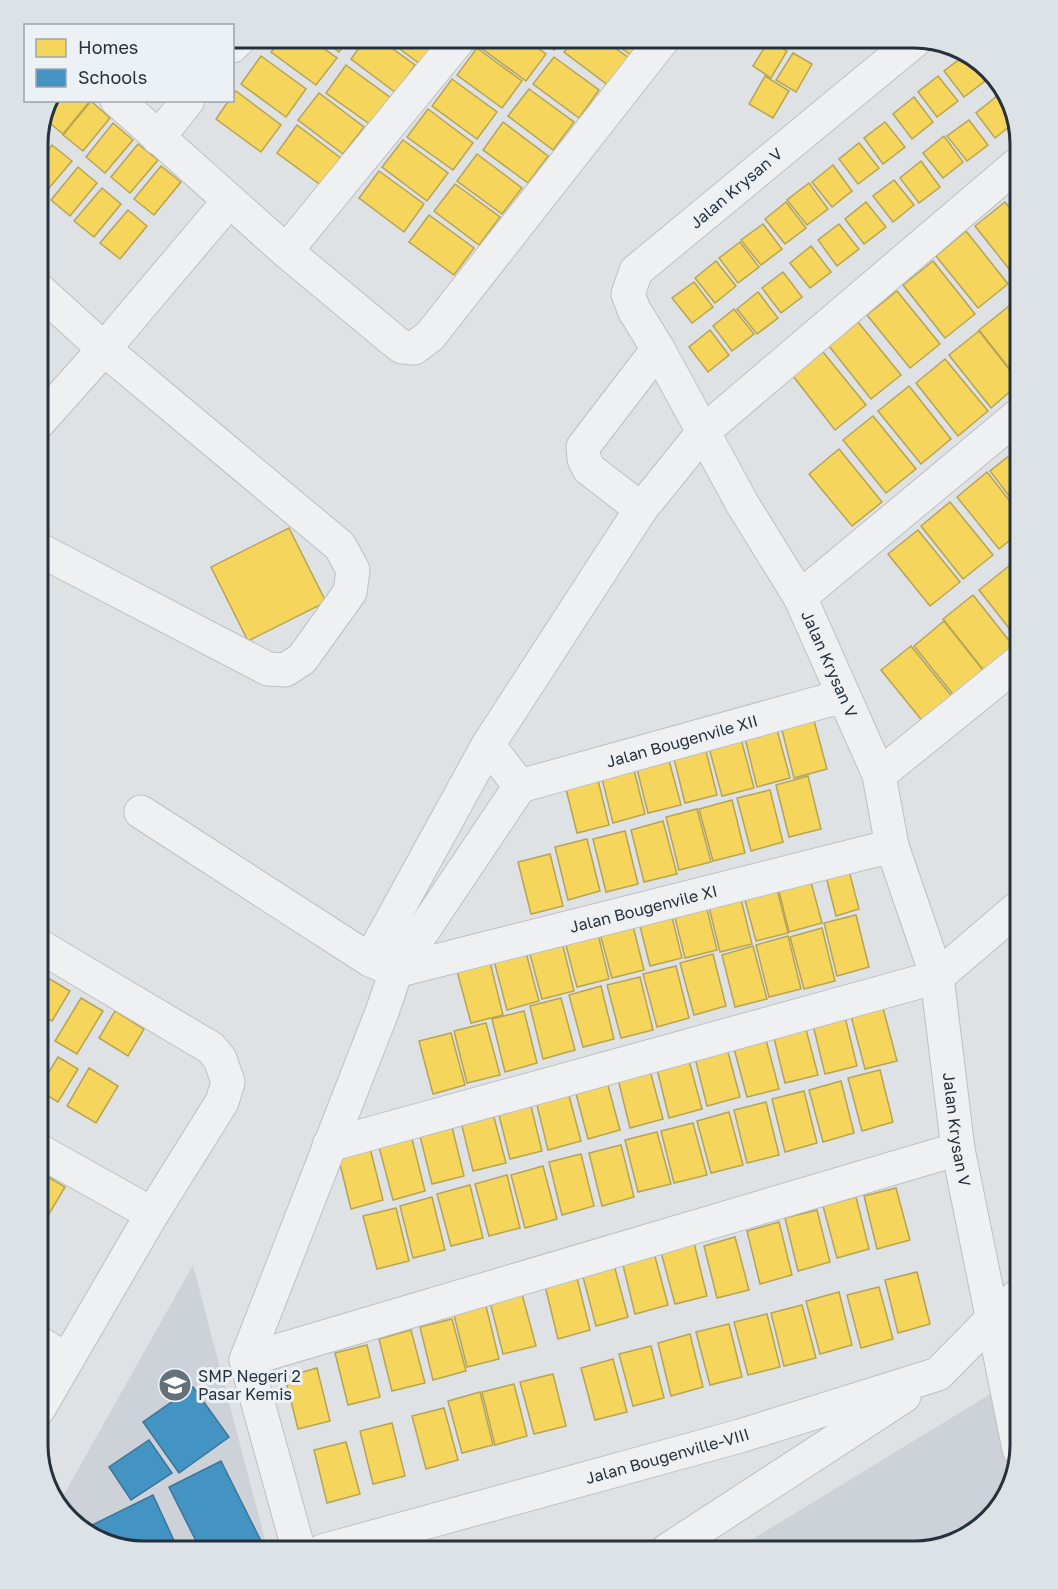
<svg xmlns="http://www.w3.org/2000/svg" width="1058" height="1589" font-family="'Golos Text',sans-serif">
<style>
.built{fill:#ccd2d8}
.homes{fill:#f6d55c;stroke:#b7a453;stroke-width:1.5}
.schools{fill:#4393c3;stroke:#3a769b;stroke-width:1.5}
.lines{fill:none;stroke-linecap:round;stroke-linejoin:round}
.street-casing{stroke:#bdc0c2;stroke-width:35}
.street{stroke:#eef0f1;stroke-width:33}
.labels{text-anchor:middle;stroke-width:6;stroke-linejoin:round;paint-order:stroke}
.street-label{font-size:16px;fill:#25323e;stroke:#ecf1f5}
.poi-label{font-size:16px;fill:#25323e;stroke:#ecf1f5;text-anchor:start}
.rim{fill:none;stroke:#25323e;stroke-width:3}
</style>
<rect width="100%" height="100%" fill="#dfe2e4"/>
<g class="built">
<path d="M 193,1265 L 268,1551 L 138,1551 L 85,1534 L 58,1505 Z"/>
<path d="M 1020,1376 L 1020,1445 L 1006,1498 L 967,1537 L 914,1551 L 733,1551 Z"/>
</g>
<g class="homes">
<path d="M 282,38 L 309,38 L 337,58 L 316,85 L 271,52 Z"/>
<path d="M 320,38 L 349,38 L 339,52 Z"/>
<path d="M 366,38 L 378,38 L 415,65 L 396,93 L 351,59 Z"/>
<path d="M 385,38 L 440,38 L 420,64 Z"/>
<path d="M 488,38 L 524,38 L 546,54 L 526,81 L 481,48 Z"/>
<path d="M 538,38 L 564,38 L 554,50 Z"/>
<path d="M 575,38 L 601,38 L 629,58 L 609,86 L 564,52 Z"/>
<path d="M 607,38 L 644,38 L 631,55 Z"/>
<path d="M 769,40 L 787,51 L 771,78 L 753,66 Z"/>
<path d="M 477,48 L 522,81 L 502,108 L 457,75 Z"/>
<path d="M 793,53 L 812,64 L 796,92 L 776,80 Z"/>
<path d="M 965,55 L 985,81 L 964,97 L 944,71 Z"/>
<path d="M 261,56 L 306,89 L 286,117 L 241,84 Z"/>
<path d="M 554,57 L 599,90 L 579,118 L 533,84 Z"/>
<path d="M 346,65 L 391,98 L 371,125 L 326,93 Z"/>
<path d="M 765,76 L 789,91 L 773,118 L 749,104 Z"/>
<path d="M 938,76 L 958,101 L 937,117 L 918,92 Z"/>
<path d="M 452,79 L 497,112 L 477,139 L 432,106 Z"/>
<path d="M 529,89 L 574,122 L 553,150 L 508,116 Z"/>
<path d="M 236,91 L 281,125 L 261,152 L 216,119 L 229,100 L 232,100 L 232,96 Z"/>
<path d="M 319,93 L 364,127 L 343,154 L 298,120 Z"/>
<path d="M 997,96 L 1013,117 L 1015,122 L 995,138 L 976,113 Z"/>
<path d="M 914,97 L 933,122 L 912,139 L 893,114 Z"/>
<path d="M 58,100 L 90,101 L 63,134 L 46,120 L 51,109 Z"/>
<path d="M 91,101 L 110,118 L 83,151 L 63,135 Z"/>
<path d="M 428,109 L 473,143 L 453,170 L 407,137 Z"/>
<path d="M 969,120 L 988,145 L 967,161 L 947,136 Z"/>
<path d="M 503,122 L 548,156 L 528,183 L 483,150 Z"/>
<path d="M 885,122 L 905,147 L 883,164 L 864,138 Z"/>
<path d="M 113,123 L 133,140 L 105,173 L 86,157 Z"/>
<path d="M 297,125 L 342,159 L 322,186 L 277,153 Z"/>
<path d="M 944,136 L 963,162 L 943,178 L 923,153 Z"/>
<path d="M 403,140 L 448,173 L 427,201 L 382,167 Z"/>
<path d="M 859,143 L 879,168 L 858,184 L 839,159 Z"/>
<path d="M 138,144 L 158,160 L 130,193 L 111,177 Z"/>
<path d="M 52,145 L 72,161 L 44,194 L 38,188 L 38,163 Z"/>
<path d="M 477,154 L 522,188 L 502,214 L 457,181 Z"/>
<path d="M 921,161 L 940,187 L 919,203 L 900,178 Z"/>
<path d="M 833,165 L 852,191 L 832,207 L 812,182 Z"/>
<path d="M 161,166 L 181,182 L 154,215 L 134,199 Z"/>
<path d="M 78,167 L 97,183 L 70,216 L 51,200 Z"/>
<path d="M 379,171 L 424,204 L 404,232 L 359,198 Z"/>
<path d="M 894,180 L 914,205 L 893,222 L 873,196 Z"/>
<path d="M 809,183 L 828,209 L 807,225 L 787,200 Z"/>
<path d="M 455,184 L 500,217 L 479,245 L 434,211 Z"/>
<path d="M 102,188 L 121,204 L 94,237 L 74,221 Z"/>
<path d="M 1020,191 L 1020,212 L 1010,199 Z"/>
<path d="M 786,202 L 806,228 L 785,244 L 765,219 Z"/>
<path d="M 866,202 L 886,227 L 864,244 L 845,219 Z"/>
<path d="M 1005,202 L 1020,221 L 1020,276 L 1017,279 L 975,226 Z"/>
<path d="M 128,210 L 147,226 L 120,259 L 100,243 Z"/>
<path d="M 429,215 L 474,248 L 454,275 L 409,242 Z"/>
<path d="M 763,224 L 782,249 L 761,265 L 741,240 Z"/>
<path d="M 839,224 L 859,249 L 837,266 L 818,240 Z"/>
<path d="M 966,231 L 1008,284 L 978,308 L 936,256 Z"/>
<path d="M 740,242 L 759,267 L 738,283 L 719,258 Z"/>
<path d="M 811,246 L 831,272 L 810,288 L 790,263 Z"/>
<path d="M 716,261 L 736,286 L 715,303 L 695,278 Z"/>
<path d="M 933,261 L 975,314 L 945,338 L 903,285 Z"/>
<path d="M 783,272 L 802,297 L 781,313 L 762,288 Z"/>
<path d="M 694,282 L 713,307 L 692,323 L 672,298 Z"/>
<path d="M 897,291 L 940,344 L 910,368 L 867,315 Z"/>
<path d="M 758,292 L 778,318 L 757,334 L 737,309 Z"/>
<path d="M 1009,306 L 1020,320 L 1020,382 L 979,330 Z"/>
<path d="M 734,309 L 754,334 L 732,351 L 713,326 Z"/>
<path d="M 858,322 L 901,375 L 871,399 L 829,346 Z"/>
<path d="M 710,330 L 729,355 L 708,372 L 689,347 Z"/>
<path d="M 979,331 L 1020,383 L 991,408 L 949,355 Z"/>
<path d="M 823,352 L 866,405 L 835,430 L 793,376 Z"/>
<path d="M 945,359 L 988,411 L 958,436 L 916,383 Z"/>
<path d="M 909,386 L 951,439 L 921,464 L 878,411 Z"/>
<path d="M 873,416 L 916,469 L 886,493 L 843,440 Z"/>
<path d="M 1020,447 L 1020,510 L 990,471 Z"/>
<path d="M 839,449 L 882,502 L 852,526 L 809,474 Z"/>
<path d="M 987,472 L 1020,514 L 1020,532 L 999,549 L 957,497 Z"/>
<path d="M 950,502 L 993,555 L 963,579 L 921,526 Z"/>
<path d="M 289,528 L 326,602 L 248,641 L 211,567 Z"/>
<path d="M 918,530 L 960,582 L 930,606 L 888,554 Z"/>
<path d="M 1020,555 L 1020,576 L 1010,563 Z"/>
<path d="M 1009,566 L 1020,581 L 1020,642 L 979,590 Z"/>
<path d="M 973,595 L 1015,648 L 985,672 L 943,619 Z"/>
<path d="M 944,621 L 986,674 L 956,698 L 914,646 Z"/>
<path d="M 911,646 L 954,699 L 924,723 L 881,670 Z"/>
<path d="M 813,717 L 827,769 L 794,778 L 781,726 Z"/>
<path d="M 776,726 L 790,778 L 757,787 L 744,734 Z"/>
<path d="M 740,735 L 754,788 L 722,796 L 708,744 Z"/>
<path d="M 704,743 L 717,795 L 685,803 L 672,751 Z"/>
<path d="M 667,753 L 681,805 L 648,813 L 635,761 Z"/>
<path d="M 632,762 L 645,814 L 613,823 L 600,770 Z"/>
<path d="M 596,772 L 609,825 L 577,833 L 564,781 Z"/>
<path d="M 808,776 L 821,829 L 789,837 L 776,785 Z"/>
<path d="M 770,790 L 783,842 L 751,851 L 737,798 Z"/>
<path d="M 732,800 L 745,853 L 713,861 L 699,809 Z"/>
<path d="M 697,809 L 711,862 L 679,870 L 666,817 Z"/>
<path d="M 663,821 L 677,874 L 644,882 L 631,830 Z"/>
<path d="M 625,831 L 638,884 L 606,892 L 593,839 Z"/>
<path d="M 587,839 L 600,891 L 568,900 L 555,847 Z"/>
<path d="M 550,854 L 563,906 L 531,914 L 518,862 Z"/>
<path d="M 848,867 L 859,909 L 836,916 L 825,873 Z"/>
<path d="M 808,871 L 822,923 L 789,932 L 776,879 Z"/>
<path d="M 775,881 L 788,933 L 756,941 L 742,889 Z"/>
<path d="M 739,891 L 752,944 L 720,952 L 707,899 Z"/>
<path d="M 704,897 L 717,950 L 685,958 L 672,906 Z"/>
<path d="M 669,905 L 682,958 L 650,966 L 637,914 Z"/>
<path d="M 856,915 L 869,967 L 837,976 L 824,923 Z"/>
<path d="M 631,918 L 644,970 L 612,978 L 598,926 Z"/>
<path d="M 596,926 L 609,979 L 577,987 L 563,934 Z"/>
<path d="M 822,928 L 835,981 L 804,989 L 790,937 Z"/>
<path d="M 788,936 L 801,989 L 769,997 L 756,945 Z"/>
<path d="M 561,938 L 574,991 L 542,999 L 528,947 Z"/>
<path d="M 753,946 L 767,999 L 735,1007 L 722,955 Z"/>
<path d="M 525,949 L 539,1001 L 507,1010 L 493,957 Z"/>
<path d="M 713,954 L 726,1006 L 694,1015 L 680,963 Z"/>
<path d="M 490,962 L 503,1015 L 471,1023 L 457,971 Z"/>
<path d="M 676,966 L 689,1018 L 657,1027 L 643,974 Z"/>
<path d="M 43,975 L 70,991 L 52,1021 L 38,1012 L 38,984 Z"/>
<path d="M 640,977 L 653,1030 L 621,1038 L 607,985 Z"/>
<path d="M 601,986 L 614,1039 L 583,1047 L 569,995 Z"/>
<path d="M 81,998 L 103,1011 L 77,1054 L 55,1041 Z"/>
<path d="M 561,998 L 575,1050 L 543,1059 L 530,1006 Z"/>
<path d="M 883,1008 L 897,1061 L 865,1069 L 851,1016 Z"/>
<path d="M 115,1011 L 144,1029 L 128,1056 L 99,1038 Z"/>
<path d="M 524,1011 L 537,1063 L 505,1072 L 492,1019 Z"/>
<path d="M 844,1013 L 857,1066 L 825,1074 L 812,1021 Z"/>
<path d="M 804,1022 L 818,1075 L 785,1083 L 772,1030 Z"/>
<path d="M 486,1023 L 500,1075 L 467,1083 L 454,1031 Z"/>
<path d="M 451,1033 L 465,1085 L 433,1094 L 419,1041 Z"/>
<path d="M 765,1036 L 779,1089 L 747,1097 L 733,1045 Z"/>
<path d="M 38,1039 L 48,1045 L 38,1064 Z"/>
<path d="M 726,1045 L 740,1097 L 707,1106 L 694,1054 Z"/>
<path d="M 58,1057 L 78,1069 L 58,1102 L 38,1090 Z"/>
<path d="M 688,1057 L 702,1109 L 669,1118 L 656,1065 Z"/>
<path d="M 649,1067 L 663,1119 L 630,1128 L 617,1075 Z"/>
<path d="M 89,1068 L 118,1086 L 96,1123 L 67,1106 Z"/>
<path d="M 880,1070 L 893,1122 L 862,1131 L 848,1078 Z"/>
<path d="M 606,1078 L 620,1130 L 588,1139 L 574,1086 Z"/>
<path d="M 841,1081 L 854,1133 L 823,1142 L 809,1090 Z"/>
<path d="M 567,1088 L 581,1141 L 548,1150 L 535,1097 Z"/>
<path d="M 804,1091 L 817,1143 L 785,1152 L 772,1099 Z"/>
<path d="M 529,1098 L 542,1151 L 510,1159 L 497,1107 Z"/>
<path d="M 766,1102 L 779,1155 L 747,1163 L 734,1110 Z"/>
<path d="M 492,1110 L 506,1163 L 473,1171 L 460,1118 Z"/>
<path d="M 729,1112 L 743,1165 L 711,1173 L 697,1121 Z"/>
<path d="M 451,1123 L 464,1176 L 432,1184 L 419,1132 Z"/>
<path d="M 693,1123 L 707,1175 L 674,1183 L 661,1131 Z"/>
<path d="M 657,1132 L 671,1184 L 638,1192 L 625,1140 Z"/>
<path d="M 412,1139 L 425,1191 L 393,1200 L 379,1147 Z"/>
<path d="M 621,1145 L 634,1197 L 602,1206 L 589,1153 Z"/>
<path d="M 370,1148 L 383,1200 L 351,1209 L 338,1156 Z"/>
<path d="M 581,1154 L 594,1206 L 562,1215 L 549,1162 Z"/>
<path d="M 543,1166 L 557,1219 L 525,1228 L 511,1175 Z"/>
<path d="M 38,1171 L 65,1187 L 40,1229 L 38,1228 Z"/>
<path d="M 507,1175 L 520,1228 L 489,1236 L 475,1184 Z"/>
<path d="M 470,1185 L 483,1238 L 451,1246 L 437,1194 Z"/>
<path d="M 896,1188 L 910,1240 L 877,1249 L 864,1196 Z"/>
<path d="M 432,1197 L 445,1250 L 413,1258 L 400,1206 Z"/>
<path d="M 856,1197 L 869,1249 L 837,1258 L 823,1206 Z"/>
<path d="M 396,1208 L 409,1261 L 377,1269 L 363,1216 Z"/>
<path d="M 817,1210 L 830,1262 L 798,1271 L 785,1218 Z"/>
<path d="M 779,1222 L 792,1275 L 760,1284 L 747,1231 Z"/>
<path d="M 735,1237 L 749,1290 L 717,1298 L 704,1246 Z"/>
<path d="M 694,1243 L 707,1296 L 675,1304 L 661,1252 Z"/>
<path d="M 654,1253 L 668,1305 L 635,1314 L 622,1261 Z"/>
<path d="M 614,1265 L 628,1317 L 596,1326 L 582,1273 Z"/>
<path d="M 917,1272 L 930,1324 L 898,1333 L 885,1280 Z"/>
<path d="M 577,1278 L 590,1330 L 558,1339 L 545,1286 Z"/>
<path d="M 879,1287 L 893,1339 L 861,1348 L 847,1295 Z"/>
<path d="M 839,1292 L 852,1345 L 820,1354 L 806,1301 Z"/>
<path d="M 522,1294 L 536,1346 L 503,1354 L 490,1302 Z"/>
<path d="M 802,1305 L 816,1358 L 784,1366 L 771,1313 Z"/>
<path d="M 486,1306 L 499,1359 L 467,1367 L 454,1315 Z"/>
<path d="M 767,1314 L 780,1367 L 748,1375 L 734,1322 Z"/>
<path d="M 452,1319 L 466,1371 L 433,1380 L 420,1327 Z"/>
<path d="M 729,1324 L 742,1377 L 710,1385 L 696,1332 Z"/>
<path d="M 411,1330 L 425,1383 L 392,1391 L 379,1339 Z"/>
<path d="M 690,1334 L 703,1387 L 671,1396 L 658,1343 Z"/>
<path d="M 367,1345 L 380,1397 L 348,1405 L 335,1353 Z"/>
<path d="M 651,1346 L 664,1398 L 633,1406 L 619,1354 Z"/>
<path d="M 613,1359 L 627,1412 L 595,1420 L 581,1368 Z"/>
<path d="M 317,1368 L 330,1421 L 298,1429 L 285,1377 Z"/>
<path d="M 553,1374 L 566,1426 L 534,1434 L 520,1382 Z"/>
<path d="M 514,1384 L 527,1436 L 495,1445 L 482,1392 Z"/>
<path d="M 480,1392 L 493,1445 L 462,1453 L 448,1401 Z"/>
<path d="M 444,1408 L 458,1460 L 426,1469 L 412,1416 Z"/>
<path d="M 392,1423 L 405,1476 L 373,1484 L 360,1431 Z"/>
<path d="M 346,1442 L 360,1494 L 327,1503 L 314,1450 Z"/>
</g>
<g class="schools">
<path d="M 193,1387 L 229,1437 L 179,1473 L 143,1422 Z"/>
<path d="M 149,1440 L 172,1473 L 131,1500 L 109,1467 Z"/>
<path d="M 221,1461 L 266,1551 L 201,1551 L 169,1487 Z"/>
<path d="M 153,1495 L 176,1545 L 164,1551 L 138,1551 L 85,1534 L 82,1530 Z"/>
</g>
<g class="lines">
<g class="street-casing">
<g id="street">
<path id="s1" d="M 918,38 L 636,271 L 628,294 L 634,310 L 658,349 L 743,505 L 800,597 L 879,775 L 892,846 L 937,977 L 958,1149 L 1019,1449"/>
<path d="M 232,46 L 240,38"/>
<path d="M 117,100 L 286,251 L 393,340 L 402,347 L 414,348 L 430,336 L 664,38"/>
<path d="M 158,138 L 188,100"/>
<path d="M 286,251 L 460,38"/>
<path d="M 38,423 L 104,349 L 229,201"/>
<path d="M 641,509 L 589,469 L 584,459 L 583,447 L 658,349"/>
<path d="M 38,549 L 268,669 L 285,670 L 302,659 L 350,592 L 353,570 L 340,546 L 104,349 L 38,289"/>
<path d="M 800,597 L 1020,414"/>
<path d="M 879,775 L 1020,661"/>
<path d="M 520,786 L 488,745 L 641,509 L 704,431 L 1020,162"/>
<path id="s2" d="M 520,786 L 843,696"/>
<path d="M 141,812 L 370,960 L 396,971"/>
<path d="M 370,960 L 488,745"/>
<path id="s3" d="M 396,971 L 892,846"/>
<path d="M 329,1145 L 937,977 L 1020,906"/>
<path d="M 38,1150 L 152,1214"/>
<path d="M 38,1342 L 67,1360"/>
<path d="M 246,1360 L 958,1149"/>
<path d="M 38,1410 L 152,1214 L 222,1102 L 228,1082 L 220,1059 L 211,1048 L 38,945"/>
<path d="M 299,1551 L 246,1360 L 382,1012 L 396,971 L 520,786"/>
<path id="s4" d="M 322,1551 L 740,1436 L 938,1374 L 992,1319 L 1020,1294"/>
<path d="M 666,1551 L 904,1396"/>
</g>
</g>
<use href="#street" class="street"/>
</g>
<defs>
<g id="school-disc" transform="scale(1.725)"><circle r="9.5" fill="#667078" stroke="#ecf1f5"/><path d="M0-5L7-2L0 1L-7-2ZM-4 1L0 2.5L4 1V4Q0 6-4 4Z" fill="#fff"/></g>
</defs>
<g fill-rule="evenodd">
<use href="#school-disc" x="175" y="1385"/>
</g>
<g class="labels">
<g class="street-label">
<text transform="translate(736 188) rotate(-40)" y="6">Jalan Krysan V</text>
<text dy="6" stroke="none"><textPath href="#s1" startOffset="812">Jalan Krysan V</textPath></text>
<text dy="6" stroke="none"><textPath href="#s2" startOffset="168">Jalan Bougenvile XII</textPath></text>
<text dy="6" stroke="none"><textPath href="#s3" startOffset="255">Jalan Bougenvile XI</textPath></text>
<text dy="6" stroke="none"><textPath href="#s1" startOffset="1298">Jalan Krysan V</textPath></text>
<text dy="6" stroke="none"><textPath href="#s4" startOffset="358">Jalan Bougenville-VIII</textPath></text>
</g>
<g class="poi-label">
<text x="198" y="1382">SMP Negeri 2<tspan x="198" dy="18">Pasar Kemis</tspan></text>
</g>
</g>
<path d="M0 0H1058V1589H0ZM144 48H914A96 96 0 0 1 1010 144V1445A96 96 0 0 1 914 1541H144A96 96 0 0 1 48 1445V144A96 96 0 0 1 144 48Z" fill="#dce2e6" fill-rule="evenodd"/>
<path class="rim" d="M144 48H914A96 96 0 0 1 1010 144V1445A96 96 0 0 1 914 1541H144A96 96 0 0 1 48 1445V144A96 96 0 0 1 144 48Z"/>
<rect x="24" y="24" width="210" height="78" fill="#ecf1f5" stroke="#9ca5ac" stroke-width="1.5"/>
<rect x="36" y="39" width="30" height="18" fill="#f6d55c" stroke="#9ca5ac" stroke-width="1.5"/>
<text x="78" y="54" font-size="18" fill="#25323e">Homes</text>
<rect x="36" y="69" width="30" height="18" fill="#4393c3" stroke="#9ca5ac" stroke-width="1.5"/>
<text x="78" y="84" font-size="18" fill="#25323e">Schools</text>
</svg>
